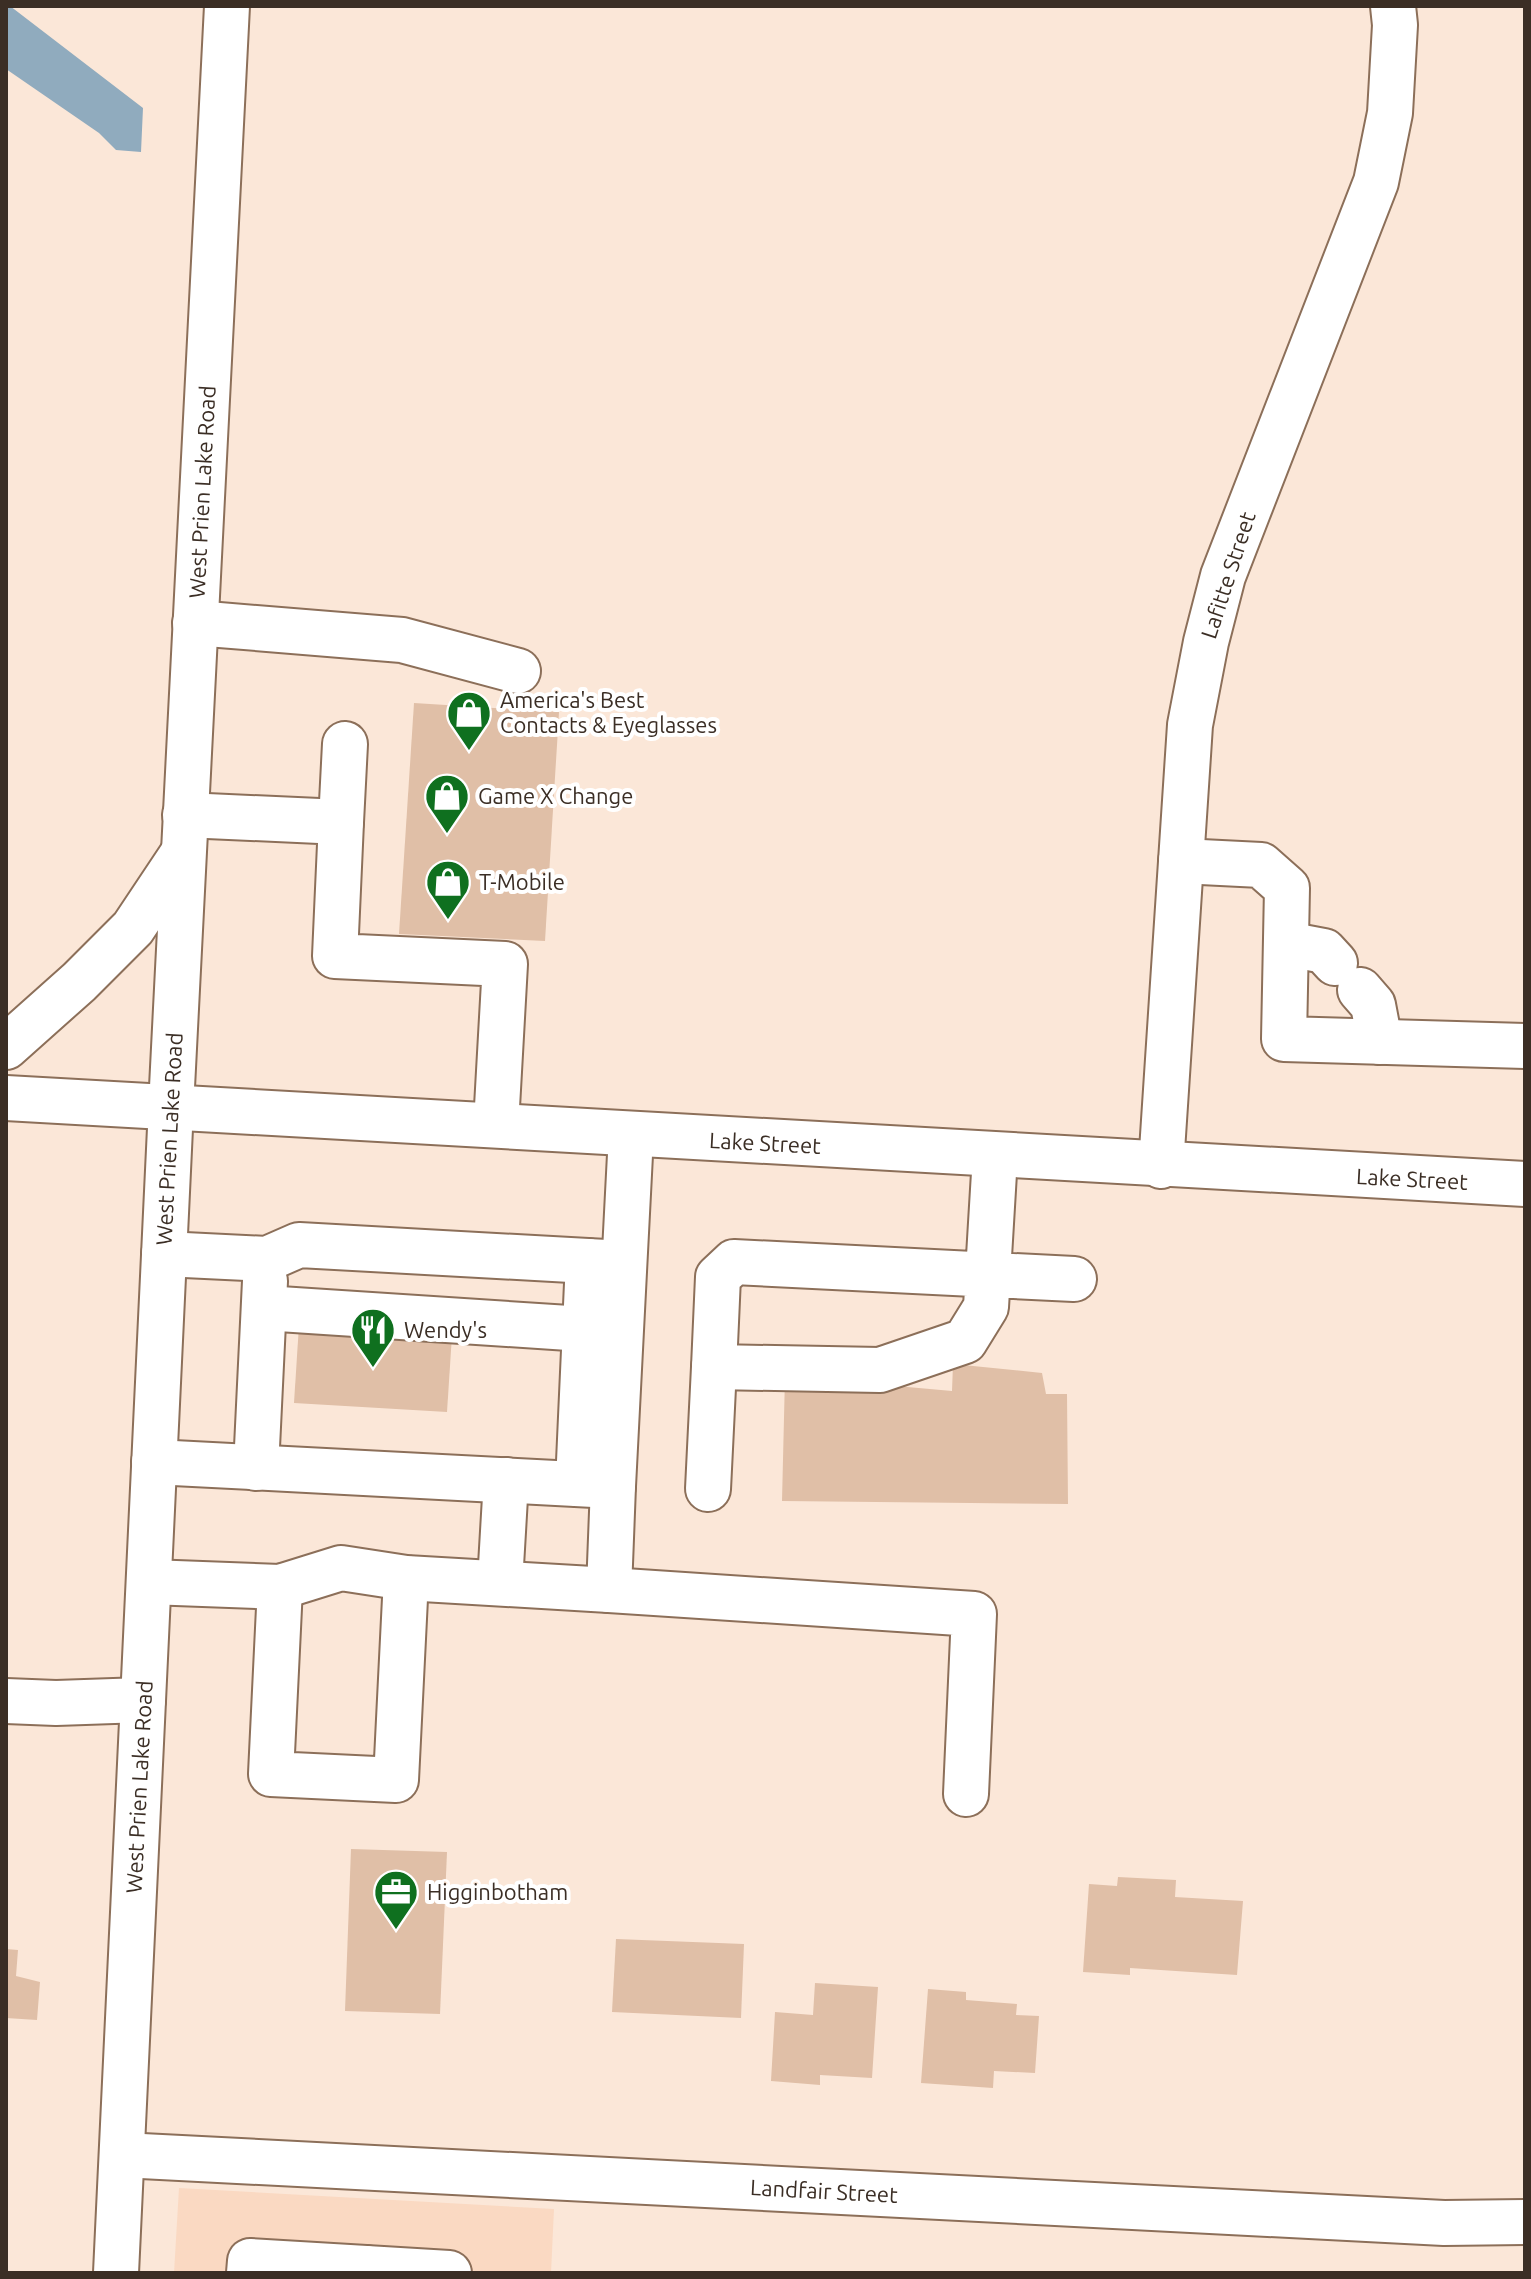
<svg xmlns="http://www.w3.org/2000/svg" width="1531" height="2279" font-family="Ubuntu,sans-serif">
<style>
.built{fill:#fad9c2}
.water{fill:#90abbe}
.building{fill:#e0bfa7}
.lines{fill:none;stroke-linecap:round;stroke-linejoin:round}
.minor-casing{stroke:#8c6f59;stroke-width:48}
.minor{stroke:#fff;stroke-width:44}
.labels{text-anchor:middle;stroke-width:8;stroke-linejoin:round;paint-order:stroke}
.street-label{font-size:22px;fill:#3b2e25;stroke:#fff}
.poi-label{font-size:22px;fill:#3b2e25;stroke:#fff;text-anchor:start}
</style>
<rect width="100%" height="100%" fill="#fbe7d8"/>
<path class="built" d="M 179,2188 L 554,2209 L 551,2273 L 174,2273 Z"/>
<path class="water" d="M 6,6 L 10,6 L 143,108 L 141,152 L 116,150 L 99,133 L 6,69 Z"/>
<g class="building">
<path d="M 414,703 L 559,712 L 545,941 L 399,934 Z"/>
<path d="M 299,1325 L 452,1335 L 447,1412 L 294,1403 Z"/>
<path d="M 953,1364 L 1042,1373 L 1046,1394 L 1067,1394 L 1068,1504 L 782,1501 L 785,1376 L 952,1391 Z"/>
<path d="M 351,1849 L 447,1852 L 440,2014 L 345,2011 Z"/>
<path d="M 1118,1877 L 1176,1880 L 1175,1897 L 1243,1901 L 1237,1975 L 1130,1968 L 1130,1975 L 1083,1972 L 1089,1884 L 1117,1886 Z"/>
<path d="M 616,1939 L 744,1944 L 741,2018 L 612,2012 Z"/>
<path d="M 6,1949 L 18,1950 L 16,1976 L 40,1982 L 37,2020 L 6,2018 Z"/>
<path d="M 815,1983 L 878,1987 L 872,2078 L 820,2075 L 820,2085 L 771,2081 L 775,2012 L 813,2015 Z"/>
<path d="M 928,1989 L 966,1992 L 966,2000 L 1017,2004 L 1016,2015 L 1039,2016 L 1035,2073 L 994,2071 L 993,2088 L 921,2083 Z"/>
</g>
<g class="lines">
<g class="minor-casing">
<g id="minor">
<path d="M 195,623 L 402,640 L 518,671"/>
<path d="M 185,815 L 341,822 L 335,956 L 505,964 L 496,1125"/>
<path d="M 341,822 L 345,744"/>
<path d="M 1181,861 L 1261,865 L 1287,888 L 1284,1039 L 1525,1046"/>
<path d="M 1287,944 L 1324,951 L 1335,963"/>
<path d="M 1360,990 L 1373,1005 L 1380,1042"/>
<path d="M 6,1047 L 79,982 L 133,928 L 183,853"/>
<path d="M 6,1098 C 512,1126 1018,1159 1525,1184"/>
<path d="M 995,1156 L 986,1307 L 965,1341 L 880,1370 L 714,1367 L 718,1277 L 734,1262 L 1074,1279"/>
<path d="M 1161,1166 L 1190,725 L 1206,642 L 1223,576 L 1376,182 L 1390,113 L 1395,25 L 1393,6"/>
<path d="M 164,1254 L 267,1259 L 299,1245 L 624,1263"/>
<path d="M 264,1308 L 584,1329"/>
<path d="M 154,1462 L 613,1486 L 631,1135"/>
<path d="M 256,1468 L 265,1281"/>
<path d="M 578,1484 L 588,1261"/>
<path d="M 708,1489 L 714,1367"/>
<path d="M 149,1582 L 280,1587 L 341,1568 L 406,1578 L 609,1590 L 613,1486"/>
<path d="M 500,1583 L 506,1480"/>
<path d="M 280,1587 L 271,1774 L 396,1780 L 406,1578"/>
<path d="M 609,1590 L 974,1614 L 966,1794"/>
<path d="M 6,1701 L 56,1703 L 143,1700"/>
<path d="M 122,2155 L 1444,2223 L 1525,2222"/>
<path d="M 366,2268 L 449,2273"/>
<path d="M 116,2273 L 171,1107 L 227,6"/>
<path d="M 249,2273 L 250,2261 L 366,2268 L 366,2273"/>
</g>
</g>
<use href="#minor" class="minor"/>
</g>
<defs>
<g id="shop-pin" transform="scale(2.3)"><path d="M0 17L-7.5 6A9.5 9.5 0 1 1 7.5 6Z" fill="#0f701f" stroke="#fff"/><path d="M-5-2.5h2.3a2.7 3.5 0 0 1 5.4 0H5L5.5 6h-11ZM-1.5-2.5h3a1.5 2.3 0 0 0-3 0Z" fill="#fff"/></g>
<g id="restaurant-pin" transform="scale(2.3)"><path d="M0 17L-7.5 6A9.5 9.5 0 1 1 7.5 6Z" fill="#0f701f" stroke="#fff"/><path d="M-5-6h1v4h1v-4h1v4h1v-4h1v5L-1.5 .5V6h-2V.5L-5-1ZM5-6V6H3V1.5H1.5Q1.5-4 5-6Z" fill="#fff"/></g>
<g id="office-pin" transform="scale(2.3)"><path d="M0 17L-7.5 6A9.5 9.5 0 1 1 7.5 6Z" fill="#0f701f" stroke="#fff"/><path d="M-6-3h4V-5.5h4V-3h4V5H-6ZM-1-4.5V-3h2v-1.5ZM-6 0V1H6V0Z" fill="#fff"/></g>
</defs>
<g fill-rule="evenodd">
<use href="#shop-pin" x="469" y="713"/>
<use href="#shop-pin" x="447" y="796"/>
<use href="#shop-pin" x="448" y="882"/>
<use href="#restaurant-pin" x="373" y="1330"/>
<use href="#office-pin" x="396" y="1892"/>
</g>
<g class="labels">
<g class="street-label">
<text transform="translate(202 492) rotate(-87)" y="8">West Prien Lake Road</text>
<text transform="translate(1228 575) rotate(-72)" y="8">Lafitte Street</text>
<text transform="translate(169 1139) rotate(-87)" y="8">West Prien Lake Road</text>
<text transform="translate(765 1143) rotate(3)" y="8">Lake Street</text>
<text transform="translate(1412 1179) rotate(3)" y="8">Lake Street</text>
<text transform="translate(139 1787) rotate(-87)" y="8">West Prien Lake Road</text>
<text transform="translate(824 2191) rotate(3)" y="8">Landfair Street</text>
</g>
<g class="poi-label">
<text x="500" y="708">America's Best<tspan x="500" dy="25">Contacts &amp; Eyeglasses</tspan></text>
<text x="478" y="804">Game X Change</text>
<text x="479" y="890">T-Mobile</text>
<text x="404" y="1338">Wendy's</text>
<text x="427" y="1900">Higginbotham</text>
</g>
</g>
<rect width="1531" height="2279" fill="none" stroke="#3b2e25" stroke-width="16"/>
</svg>
